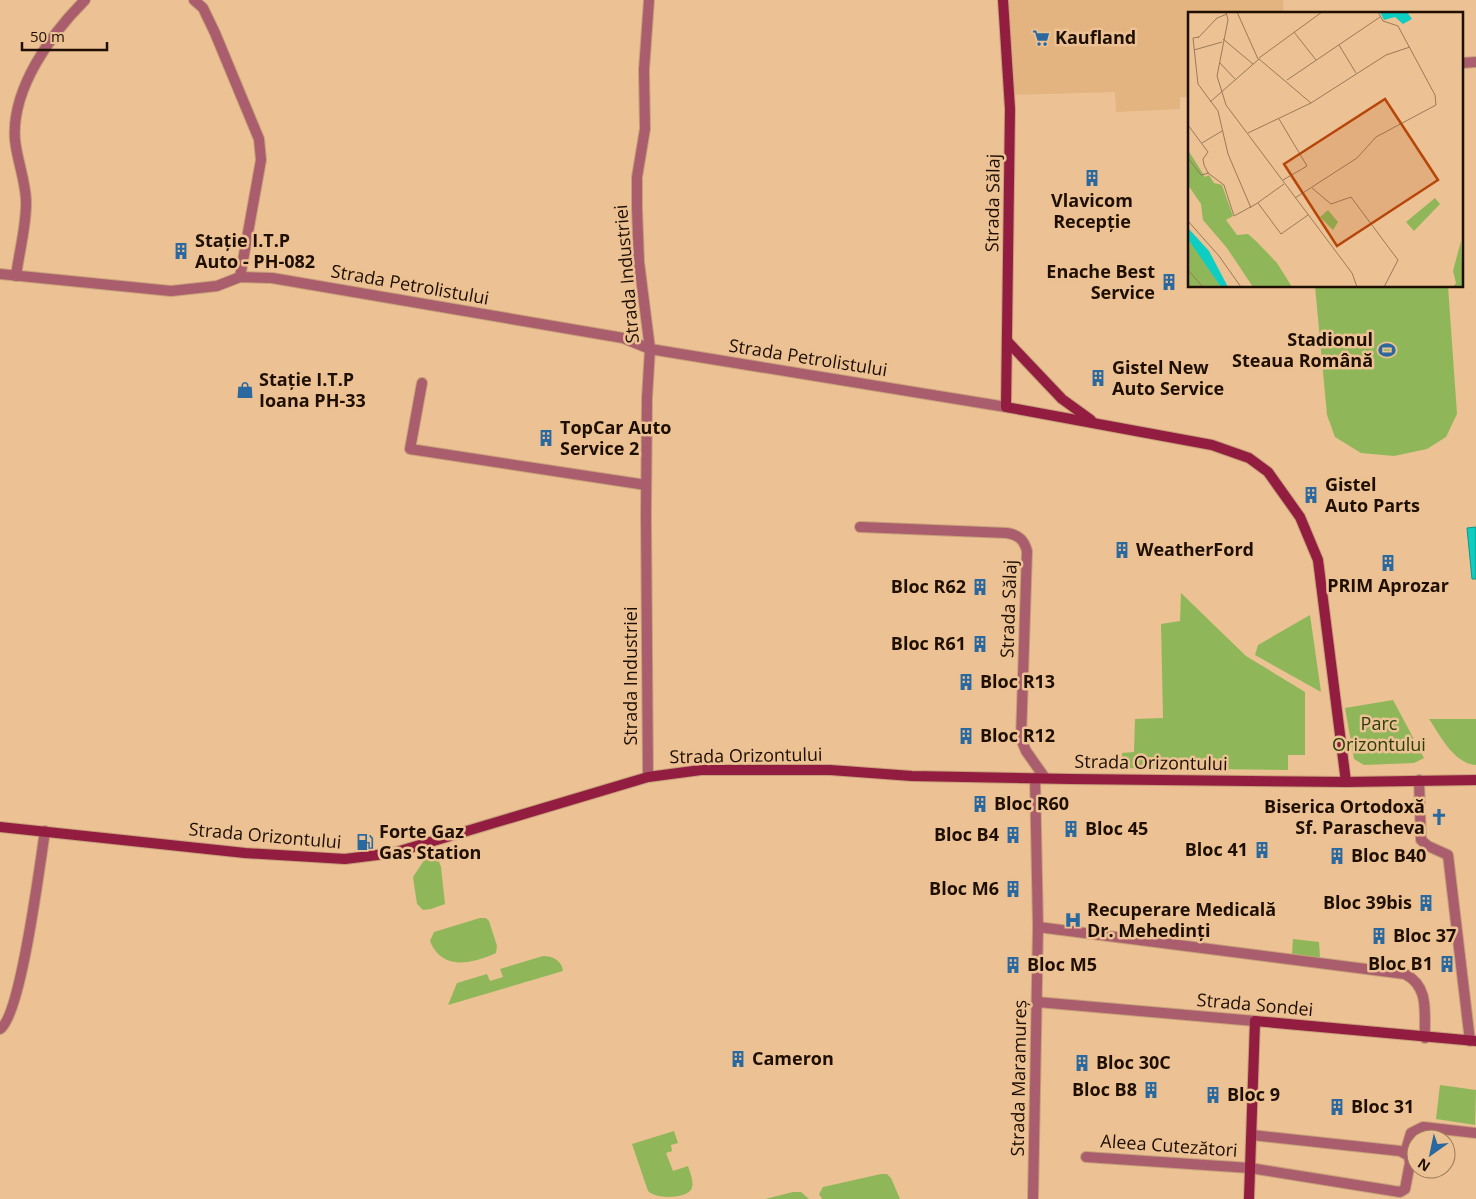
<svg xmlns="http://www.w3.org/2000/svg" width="1476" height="1199" font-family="'Open Sans',sans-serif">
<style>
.built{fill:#e4b480}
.green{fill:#8fb759}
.water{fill:#0ecdc2;stroke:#139488}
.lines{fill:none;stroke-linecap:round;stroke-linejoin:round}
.street-casing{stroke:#c7a179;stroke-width:12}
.secondary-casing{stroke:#c7a179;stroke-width:12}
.street{stroke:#aa5e6d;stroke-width:10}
.secondary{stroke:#921d41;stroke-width:10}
.labels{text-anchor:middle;stroke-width:5;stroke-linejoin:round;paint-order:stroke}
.poi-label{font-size:18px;font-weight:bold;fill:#1e0f01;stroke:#ecc193;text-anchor:start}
.street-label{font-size:18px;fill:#1e0f01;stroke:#ecc193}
.park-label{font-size:18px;fill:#2b3e0b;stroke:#ecc193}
.inset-road{fill:none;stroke:#9a7a59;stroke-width:1}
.view{fill:#b64609;fill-opacity:0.15;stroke:#b64609;stroke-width:2.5}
.inset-edge{fill:none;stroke:#1e0f01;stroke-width:2.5}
</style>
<rect width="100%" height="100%" fill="#ecc193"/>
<path class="built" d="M 1003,0 L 1283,0 L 1284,14 L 1190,14 L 1190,97 L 1180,97 L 1180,109 L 1116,112 L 1115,92 L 1009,95 Z"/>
<g class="green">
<path d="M 1315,286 L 1448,286 L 1457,414 L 1446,437 L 1427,449 L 1394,456 L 1361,453 L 1335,437 L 1327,415 Z"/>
<path d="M 1181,593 L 1246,656 L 1305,692 L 1305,755 L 1288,755 L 1288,770 L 1122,768 L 1122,753 L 1134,752 L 1135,719 L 1163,718 L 1161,624 L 1180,621 Z"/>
<path d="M 1310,615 L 1321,692 L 1255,655 L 1258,645 Z"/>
<path d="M 1393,700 L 1424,758 L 1414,763 L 1364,765 L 1354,759 L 1345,708 Z"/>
<path d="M 1429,719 L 1476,719 L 1476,765 C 1454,764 1440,735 1429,719 Z"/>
<path d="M 430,856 L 437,856 L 441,867 L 445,904 L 431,909 L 423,910 L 417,904 L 413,877 L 425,859 Z"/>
<path d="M 480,918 L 486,918 L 489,921 L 497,946 L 496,953 C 471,964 442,971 430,941 L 434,932 Z"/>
<path d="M 1293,939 L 1319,942 L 1320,958 L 1292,955 Z"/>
<path d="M 543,956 C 552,956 562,960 563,971 L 448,1005 L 457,983 L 487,974 L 490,981 L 503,977 L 500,969 Z"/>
<path d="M 1440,1085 L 1476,1090 L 1475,1125 L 1436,1119 Z"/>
<path d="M 674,1131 L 678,1143 L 671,1145 L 672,1151 L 666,1153 L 673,1171 L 688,1166 C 690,1173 695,1183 691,1190 C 684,1199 655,1199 648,1191 L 632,1144 Z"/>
<path d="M 881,1174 L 887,1174 L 891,1178 L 900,1199 L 822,1199 L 819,1194 L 823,1187 Z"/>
<path d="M 793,1192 L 801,1192 L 809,1199 L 765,1199 Z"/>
</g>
<path class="water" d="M 1476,527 L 1476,579 L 1472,579 L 1467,528 Z"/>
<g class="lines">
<g class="street-casing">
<g id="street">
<path d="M 194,0 L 203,8 L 215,33 L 259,139 L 261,160 L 240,277"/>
<path d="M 1462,63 L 1476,62"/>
<path d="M 0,274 L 171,291 L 217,286 L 240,277 L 272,278 L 623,338 L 650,349 L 1006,407"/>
<path d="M 16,276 C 19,252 27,224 26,200 C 25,179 17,160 15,140 C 11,89 51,34 85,0"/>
<path d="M 422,383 L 410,449 L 646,485"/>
<path d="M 860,527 L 1007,533 C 1019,535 1024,540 1027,551 L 1021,739 L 1026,751 L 1045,778"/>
<path d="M 648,777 L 646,515 L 647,398 L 650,349 L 639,262 L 637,208 L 637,177 L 645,129 L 644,70 L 649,0"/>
<path d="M 1419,780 L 1421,840 L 1428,846 L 1448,855 L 1470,1041"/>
<path d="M 1038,927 L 1405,974 C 1430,987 1424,1013 1425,1038"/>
<path d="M 1037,1002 L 1255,1021"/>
<path d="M 0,1029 C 21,1016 40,863 45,831"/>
<path d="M 1405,1153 L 1411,1133 L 1423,1127 L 1476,1133"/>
<path d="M 1086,1157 L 1250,1168 L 1400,1192 L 1405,1189 L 1410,1163 L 1409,1156 L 1400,1151 L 1252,1135"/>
<path d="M 1033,1199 L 1038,927 L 1035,778"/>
</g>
</g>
<g class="secondary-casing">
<g id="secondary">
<path d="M 1003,0 L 1010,109 L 1006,407 L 1212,445 L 1249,458 L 1268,472 L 1300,517 L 1318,560 L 1346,782"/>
<path d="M 1007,341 L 1062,399 L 1091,420"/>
<path d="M 0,827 L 245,853 L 345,859 L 393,853 L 648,777 L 701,770 L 830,770 L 912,776 L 1071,779 L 1346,782 L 1476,780"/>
<path d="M 1249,1199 L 1255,1021 L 1476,1041"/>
</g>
</g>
<use href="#street" class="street"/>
<use href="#secondary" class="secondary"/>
</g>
<defs>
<g id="supermarket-bare" transform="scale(1.35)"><path d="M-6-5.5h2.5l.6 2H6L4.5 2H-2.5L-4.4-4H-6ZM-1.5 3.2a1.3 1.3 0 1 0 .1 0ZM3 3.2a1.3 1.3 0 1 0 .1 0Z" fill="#2a699f" stroke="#ecc193" stroke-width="2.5" paint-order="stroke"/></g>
<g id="building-bare" transform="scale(1.35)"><path d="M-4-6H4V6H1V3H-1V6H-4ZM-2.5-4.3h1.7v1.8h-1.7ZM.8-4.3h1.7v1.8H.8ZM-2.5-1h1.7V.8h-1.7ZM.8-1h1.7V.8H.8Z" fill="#2a699f" stroke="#ecc193" stroke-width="2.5" paint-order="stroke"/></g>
<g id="stadium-bare" transform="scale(1.35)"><path d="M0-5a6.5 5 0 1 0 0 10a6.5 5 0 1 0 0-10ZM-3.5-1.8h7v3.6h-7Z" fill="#2a699f" stroke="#ecc193" stroke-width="2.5" paint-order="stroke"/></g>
<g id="shop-bare" transform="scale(1.35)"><path d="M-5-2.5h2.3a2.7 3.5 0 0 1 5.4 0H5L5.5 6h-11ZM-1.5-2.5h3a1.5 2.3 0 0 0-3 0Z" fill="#2a699f" stroke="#ecc193" stroke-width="2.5" paint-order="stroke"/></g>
<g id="church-bare" transform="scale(1.35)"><path d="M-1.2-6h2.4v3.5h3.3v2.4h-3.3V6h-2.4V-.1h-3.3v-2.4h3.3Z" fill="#2a699f" stroke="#ecc193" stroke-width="2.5" paint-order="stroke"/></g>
<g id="fuel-bare" transform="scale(1.35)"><path d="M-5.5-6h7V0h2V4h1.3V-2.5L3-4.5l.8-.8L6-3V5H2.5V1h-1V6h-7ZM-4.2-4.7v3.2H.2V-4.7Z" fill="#2a699f" stroke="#ecc193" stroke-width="2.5" paint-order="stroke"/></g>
<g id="hospital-bare" transform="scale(1.35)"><path d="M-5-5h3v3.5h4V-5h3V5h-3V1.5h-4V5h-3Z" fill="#2a699f" stroke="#ecc193" stroke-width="2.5" paint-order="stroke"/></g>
</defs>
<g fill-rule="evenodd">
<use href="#supermarket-bare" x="1041" y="38"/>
<use href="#building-bare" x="1092" y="178"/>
<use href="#building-bare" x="181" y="251"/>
<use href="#building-bare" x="1169" y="282"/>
<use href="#stadium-bare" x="1387" y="350"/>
<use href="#building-bare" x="1098" y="378"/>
<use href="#shop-bare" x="245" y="390"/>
<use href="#building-bare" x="546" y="438"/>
<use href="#building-bare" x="1311" y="495"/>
<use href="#building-bare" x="1122" y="550"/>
<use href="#building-bare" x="1388" y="563"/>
<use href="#building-bare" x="980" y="587"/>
<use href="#building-bare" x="980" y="644"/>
<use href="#building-bare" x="966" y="682"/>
<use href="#building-bare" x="966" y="736"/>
<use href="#building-bare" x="980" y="804"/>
<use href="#church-bare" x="1439" y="817"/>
<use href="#building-bare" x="1071" y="829"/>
<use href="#building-bare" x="1013" y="835"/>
<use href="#fuel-bare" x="365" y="842"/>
<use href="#building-bare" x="1262" y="850"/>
<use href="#building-bare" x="1337" y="856"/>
<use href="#building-bare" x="1013" y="889"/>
<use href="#building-bare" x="1426" y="903"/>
<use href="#hospital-bare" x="1073" y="920"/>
<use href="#building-bare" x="1379" y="936"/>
<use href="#building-bare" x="1447" y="964"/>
<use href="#building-bare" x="1013" y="965"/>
<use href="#building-bare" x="738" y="1059"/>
<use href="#building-bare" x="1082" y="1063"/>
<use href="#building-bare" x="1151" y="1090"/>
<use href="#building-bare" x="1213" y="1095"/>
<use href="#building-bare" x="1337" y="1107"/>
</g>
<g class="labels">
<g class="poi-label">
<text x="1055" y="44">Kaufland</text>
<text x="1092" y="207" text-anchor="middle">Vlavicom<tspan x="1092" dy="21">Recepție</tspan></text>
<text x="195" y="247">Stație I.T.P<tspan x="195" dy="21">Auto - PH-082</tspan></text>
<text x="1155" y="278" text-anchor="end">Enache Best<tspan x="1155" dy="21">Service</tspan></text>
<text x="1373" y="346" text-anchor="end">Stadionul<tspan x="1373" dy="21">Steaua Română</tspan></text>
<text x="1112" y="374">Gistel New<tspan x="1112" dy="21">Auto Service</tspan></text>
<text x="259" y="386">Stație I.T.P<tspan x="259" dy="21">Ioana PH-33</tspan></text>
<text x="560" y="434">TopCar Auto<tspan x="560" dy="21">Service 2</tspan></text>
<text x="1325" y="491">Gistel<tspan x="1325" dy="21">Auto Parts</tspan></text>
<text x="1136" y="556">WeatherFord</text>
<text x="1388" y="592" text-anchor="middle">PRIM Aprozar</text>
<text x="966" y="593" text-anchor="end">Bloc R62</text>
<text x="966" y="650" text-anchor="end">Bloc R61</text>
<text x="980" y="688">Bloc R13</text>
<text x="980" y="742">Bloc R12</text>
<text x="994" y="810">Bloc R60</text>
<text x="1425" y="813" text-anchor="end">Biserica Ortodoxă<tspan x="1425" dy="21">Sf. Parascheva</tspan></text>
<text x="1085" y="835">Bloc 45</text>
<text x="379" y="838">Forte Gaz<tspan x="379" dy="21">Gas Station</tspan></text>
<text x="999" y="841" text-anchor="end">Bloc B4</text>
<text x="1248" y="856" text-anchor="end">Bloc 41</text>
<text x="1351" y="862">Bloc B40</text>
<text x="999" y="895" text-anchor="end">Bloc M6</text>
<text x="1412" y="909" text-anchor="end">Bloc 39bis</text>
<text x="1087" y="916">Recuperare Medicală<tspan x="1087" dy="21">Dr. Mehedinți</tspan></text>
<text x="1393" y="942">Bloc 37</text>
<text x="1433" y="970" text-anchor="end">Bloc B1</text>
<text x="1027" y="971">Bloc M5</text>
<text x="752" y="1065">Cameron</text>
<text x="1096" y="1069">Bloc 30C</text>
<text x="1137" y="1096" text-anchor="end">Bloc B8</text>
<text x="1227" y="1101">Bloc 9</text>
<text x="1351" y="1113">Bloc 31</text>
</g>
<g class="street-label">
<text transform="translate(993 203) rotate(-89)" y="6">Strada Sălaj</text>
<text transform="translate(627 274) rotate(-95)" y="6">Strada Industriei</text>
<text transform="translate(410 285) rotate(10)" y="6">Strada Petrolistului</text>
<text transform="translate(808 358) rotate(9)" y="6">Strada Petrolistului</text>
<text transform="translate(1009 609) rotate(-88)" y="6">Strada Sălaj</text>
<text transform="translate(631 676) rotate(-90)" y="6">Strada Industriei</text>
<text transform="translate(746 756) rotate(-1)" y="6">Strada Orizontului</text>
<text transform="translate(1151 763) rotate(1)" y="6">Strada Orizontului</text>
<text transform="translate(265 836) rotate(5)" y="6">Strada Orizontului</text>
<text transform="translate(1255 1005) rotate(5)" y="6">Strada Sondei</text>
<text transform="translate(1019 1078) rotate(-89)" y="6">Strada Maramureș</text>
<text transform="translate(1169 1146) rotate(4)" y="6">Aleea Cutezători</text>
</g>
<g class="park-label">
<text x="1379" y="730">Parc<tspan x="1379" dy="21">Orizontului</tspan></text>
</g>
</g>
<g transform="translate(1188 12)">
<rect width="275" height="275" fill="#ecc193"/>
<path d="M 0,138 L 17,165 L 21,163 L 26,171 L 34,173 L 45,204 L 38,208 L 49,223 L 60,222 L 69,230 L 89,251 L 104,275 L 65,275 L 39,236 L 15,208 L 13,192 L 0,173 ZM 247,186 L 252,192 L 226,219 L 218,210 ZM 140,198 L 150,210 L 145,218 L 132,205 ZM 0,227 L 12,242 L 33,275 L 0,275 ZM 273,229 L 275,275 L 265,275 L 268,271 L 265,259 Z" fill="#8fb759"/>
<path d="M 192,0 L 219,0 L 224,7 L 215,12 L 207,5 L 196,8 ZM 0,216 L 21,239 L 40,275 L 33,275 L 0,227 Z" fill="#0ecdc2"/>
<path class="inset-road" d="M 38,0 L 40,8 L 29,64 L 38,93 L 164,261 L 169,275M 49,0 L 70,47M 106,20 L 128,48M 11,25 L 5,26 L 10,72 L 30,99 L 40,142 L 63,196M 10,26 L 29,6 L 39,2M 35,27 L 65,52M 151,33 L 168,61M 6,38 L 34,30M 71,46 L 134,0M 71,47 L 123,91M 32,51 L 47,67M 99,68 L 192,5M 22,90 L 71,47M 91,107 L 119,154 L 95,168M 0,113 L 20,140 L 15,147 L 16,153 L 20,161 L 36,173 L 46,204 L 68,192 L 96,172M 60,121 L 123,91 L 198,43 L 222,35M 14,131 L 34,119M 0,146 L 13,163 L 21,161M 124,176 L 143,192 L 163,185 L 210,248 L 196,275M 107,186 L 169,146 L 188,125 L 248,93 L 247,83 L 210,14 L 195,9 L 190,0M 70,191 L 93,222 L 120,203M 0,209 L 31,244 L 53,275M 0,258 L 15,275"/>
<path class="view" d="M 197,87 L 250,168 L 149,234 L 96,152 Z"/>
<rect width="275" height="275" class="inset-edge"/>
</g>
<g transform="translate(1431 1154) rotate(213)"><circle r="24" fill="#ecc193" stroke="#9a7a59"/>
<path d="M0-4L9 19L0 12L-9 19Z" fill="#2a699f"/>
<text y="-8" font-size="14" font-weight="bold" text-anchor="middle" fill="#1e0f01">N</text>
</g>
<path d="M22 42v8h85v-8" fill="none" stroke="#1e0f01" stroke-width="2.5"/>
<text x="30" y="42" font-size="15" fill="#1e0f01" stroke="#ecc193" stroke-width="4" paint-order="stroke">50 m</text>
</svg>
